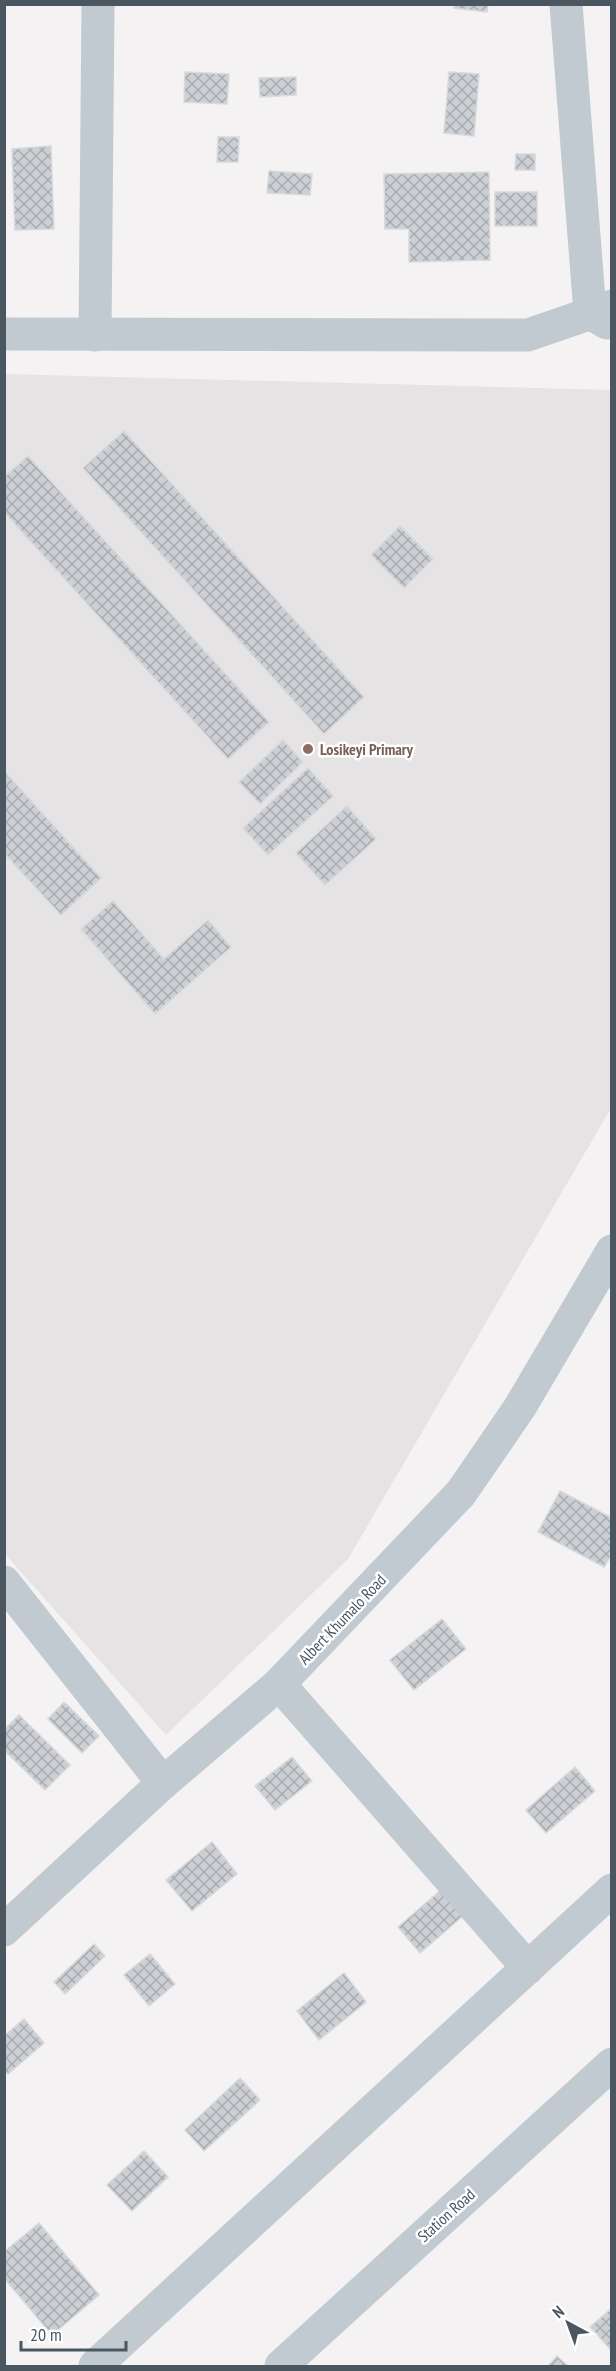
<svg xmlns="http://www.w3.org/2000/svg" width="616" height="2371" font-family="'PT Sans Narrow',sans-serif">
<style>
.education{fill:#e5e3e4}
.building{fill:url(#building-cross-hatch);stroke:#d7d9dd;stroke-width:1.5}
.lines{fill:none;stroke-linecap:round;stroke-linejoin:round}
.minor{stroke:#c1cad1;stroke-width:33}
.education-dot{fill:#8d6e63;stroke:#fff;stroke-width:2}
.labels{text-anchor:middle;stroke-width:5;stroke-linejoin:round;paint-order:stroke}
.education-label{font-size:16px;font-weight:bold;fill:#785e54;stroke:#fff;text-anchor:start}
.street-label{font-size:16px;fill:#4a5660;stroke:#fff}
</style>
<defs>
<pattern id="building-cross-hatch" width="8" height="8" patternUnits="userSpaceOnUse" patternTransform="scale(1.5)"><rect width="8" height="8" fill="#cccfd4"/><path d="M0 0l8 8M0 8l8-8" fill="none" stroke="#a8abaf"/></pattern>
</defs>
<rect width="100%" height="100%" fill="#f4f2f2"/>
<path class="education" d="M 4,374 L 611,390 L 611,1108 L 348,1559 L 166,1735 L 5,1554 Z"/>
<g class="building">
<path d="M 455,4 L 488,4 L 487,12 L 454,8 Z"/>
<path d="M 185,72 L 229,74 L 227,104 L 184,102 Z"/>
<path d="M 449,72 L 479,74 L 474,136 L 444,133 Z"/>
<path d="M 296,77 L 296,95 L 260,97 L 259,78 Z"/>
<path d="M 218,137 L 239,137 L 238,162 L 217,162 Z"/>
<path d="M 51,146 L 54,229 L 15,230 L 12,149 Z"/>
<path d="M 516,154 L 535,154 L 535,170 L 515,170 Z"/>
<path d="M 269,171 L 312,174 L 310,195 L 267,193 Z"/>
<path d="M 489,172 L 490,260 L 409,262 L 409,229 L 385,229 L 384,174 Z"/>
<rect x="495" y="192" width="42" height="34"/>
<path d="M 124,431 L 364,697 L 324,734 L 83,468 Z"/>
<path d="M 28,456 L 269,722 L 228,759 L 4,512 L 4,477 Z"/>
<path d="M 400,526 L 433,559 L 404,588 L 371,555 Z"/>
<path d="M 283,740 L 303,762 L 260,804 L 239,782 Z"/>
<path d="M 308,768 L 333,796 L 268,855 L 243,828 Z"/>
<path d="M 4,771 L 101,878 L 61,915 L 4,853 Z"/>
<path d="M 347,806 L 376,839 L 325,885 L 296,853 Z"/>
<path d="M 113,901 L 164,959 L 208,920 L 231,947 L 155,1014 L 81,929 Z"/>
<path d="M 560,1491 L 612,1518 L 612,1554 L 604,1567 L 538,1532 Z"/>
<path d="M 442,1619 L 466,1649 L 414,1690 L 390,1660 Z"/>
<path d="M 64,1702 L 99,1736 L 82,1753 L 48,1719 Z"/>
<path d="M 19,1715 L 70,1765 L 45,1790 L 4,1750 L 4,1730 Z"/>
<path d="M 292,1757 L 312,1781 L 275,1810 L 255,1786 Z"/>
<path d="M 575,1767 L 595,1791 L 546,1833 L 526,1810 Z"/>
<path d="M 212,1842 L 237,1874 L 192,1911 L 166,1880 Z"/>
<path d="M 449,1883 L 471,1909 L 420,1953 L 398,1927 Z"/>
<path d="M 94,1944 L 105,1956 L 65,1994 L 54,1982 Z"/>
<path d="M 150,1954 L 175,1984 L 149,2006 L 124,1975 Z"/>
<path d="M 344,1973 L 366,2002 L 319,2040 L 297,2011 Z"/>
<path d="M 24,2019 L 44,2043 L 8,2074 L 4,2071 L 4,2036 Z"/>
<path d="M 240,2078 L 260,2100 L 204,2151 L 185,2130 Z"/>
<path d="M 144,2151 L 168,2177 L 132,2211 L 107,2185 Z"/>
<path d="M 39,2223 L 99,2295 L 52,2335 L 4,2278 L 4,2252 Z"/>
<path d="M 612,2308 L 612,2351 L 590,2327 Z"/>
<path d="M 557,2356 L 568,2366 L 548,2366 Z"/>
</g>
<g class="lines">
<g class="minor">
<path d="M 566,4 L 590,313 L 607,323"/>
<path d="M 4,334 L 528,335 L 612,306"/>
<path d="M 95,335 L 98,4"/>
<path d="M 4,1582 L 163,1783"/>
<path d="M 279,1684 L 528,1968"/>
<path d="M 4,1930 L 163,1783 L 279,1684 L 461,1493 L 520,1407 L 612,1251"/>
<path d="M 95,2366 L 612,1890"/>
<path d="M 281,2366 L 612,2064"/>
</g>
</g>
<circle class="education-dot" cx="308" cy="749" r="6"/>
<g class="labels">
<g class="education-label">
<text x="320" y="755">Losikeyi Primary</text>
</g>
<g class="street-label">
<text transform="translate(342 1619) rotate(-46)" y="6">Albert Khumalo Road</text>
<text transform="translate(446 2215) rotate(-42)" y="6">Station Road</text>
</g>
</g>
<rect width="616" height="2371" fill="none" stroke="#4a5660" stroke-width="12"/>
<g transform="translate(568 2323) rotate(319)" stroke="#ffffff" stroke-width="4.5" paint-order="stroke">
<path d="M0-4.5L10 22L0 15L-10 22Z" fill="#4a5660"/>
<text y="-9" font-size="16" font-weight="bold" text-anchor="middle" fill="#4a5660">N</text>
</g>
<path d="M21 2341v9h105v-9" fill="none" stroke="#4a5660" stroke-width="3"/>
<text x="30" y="2341" font-size="18" fill="#4a5660" stroke="#ffffff" stroke-width="4.5" paint-order="stroke">20 m</text>
</svg>
